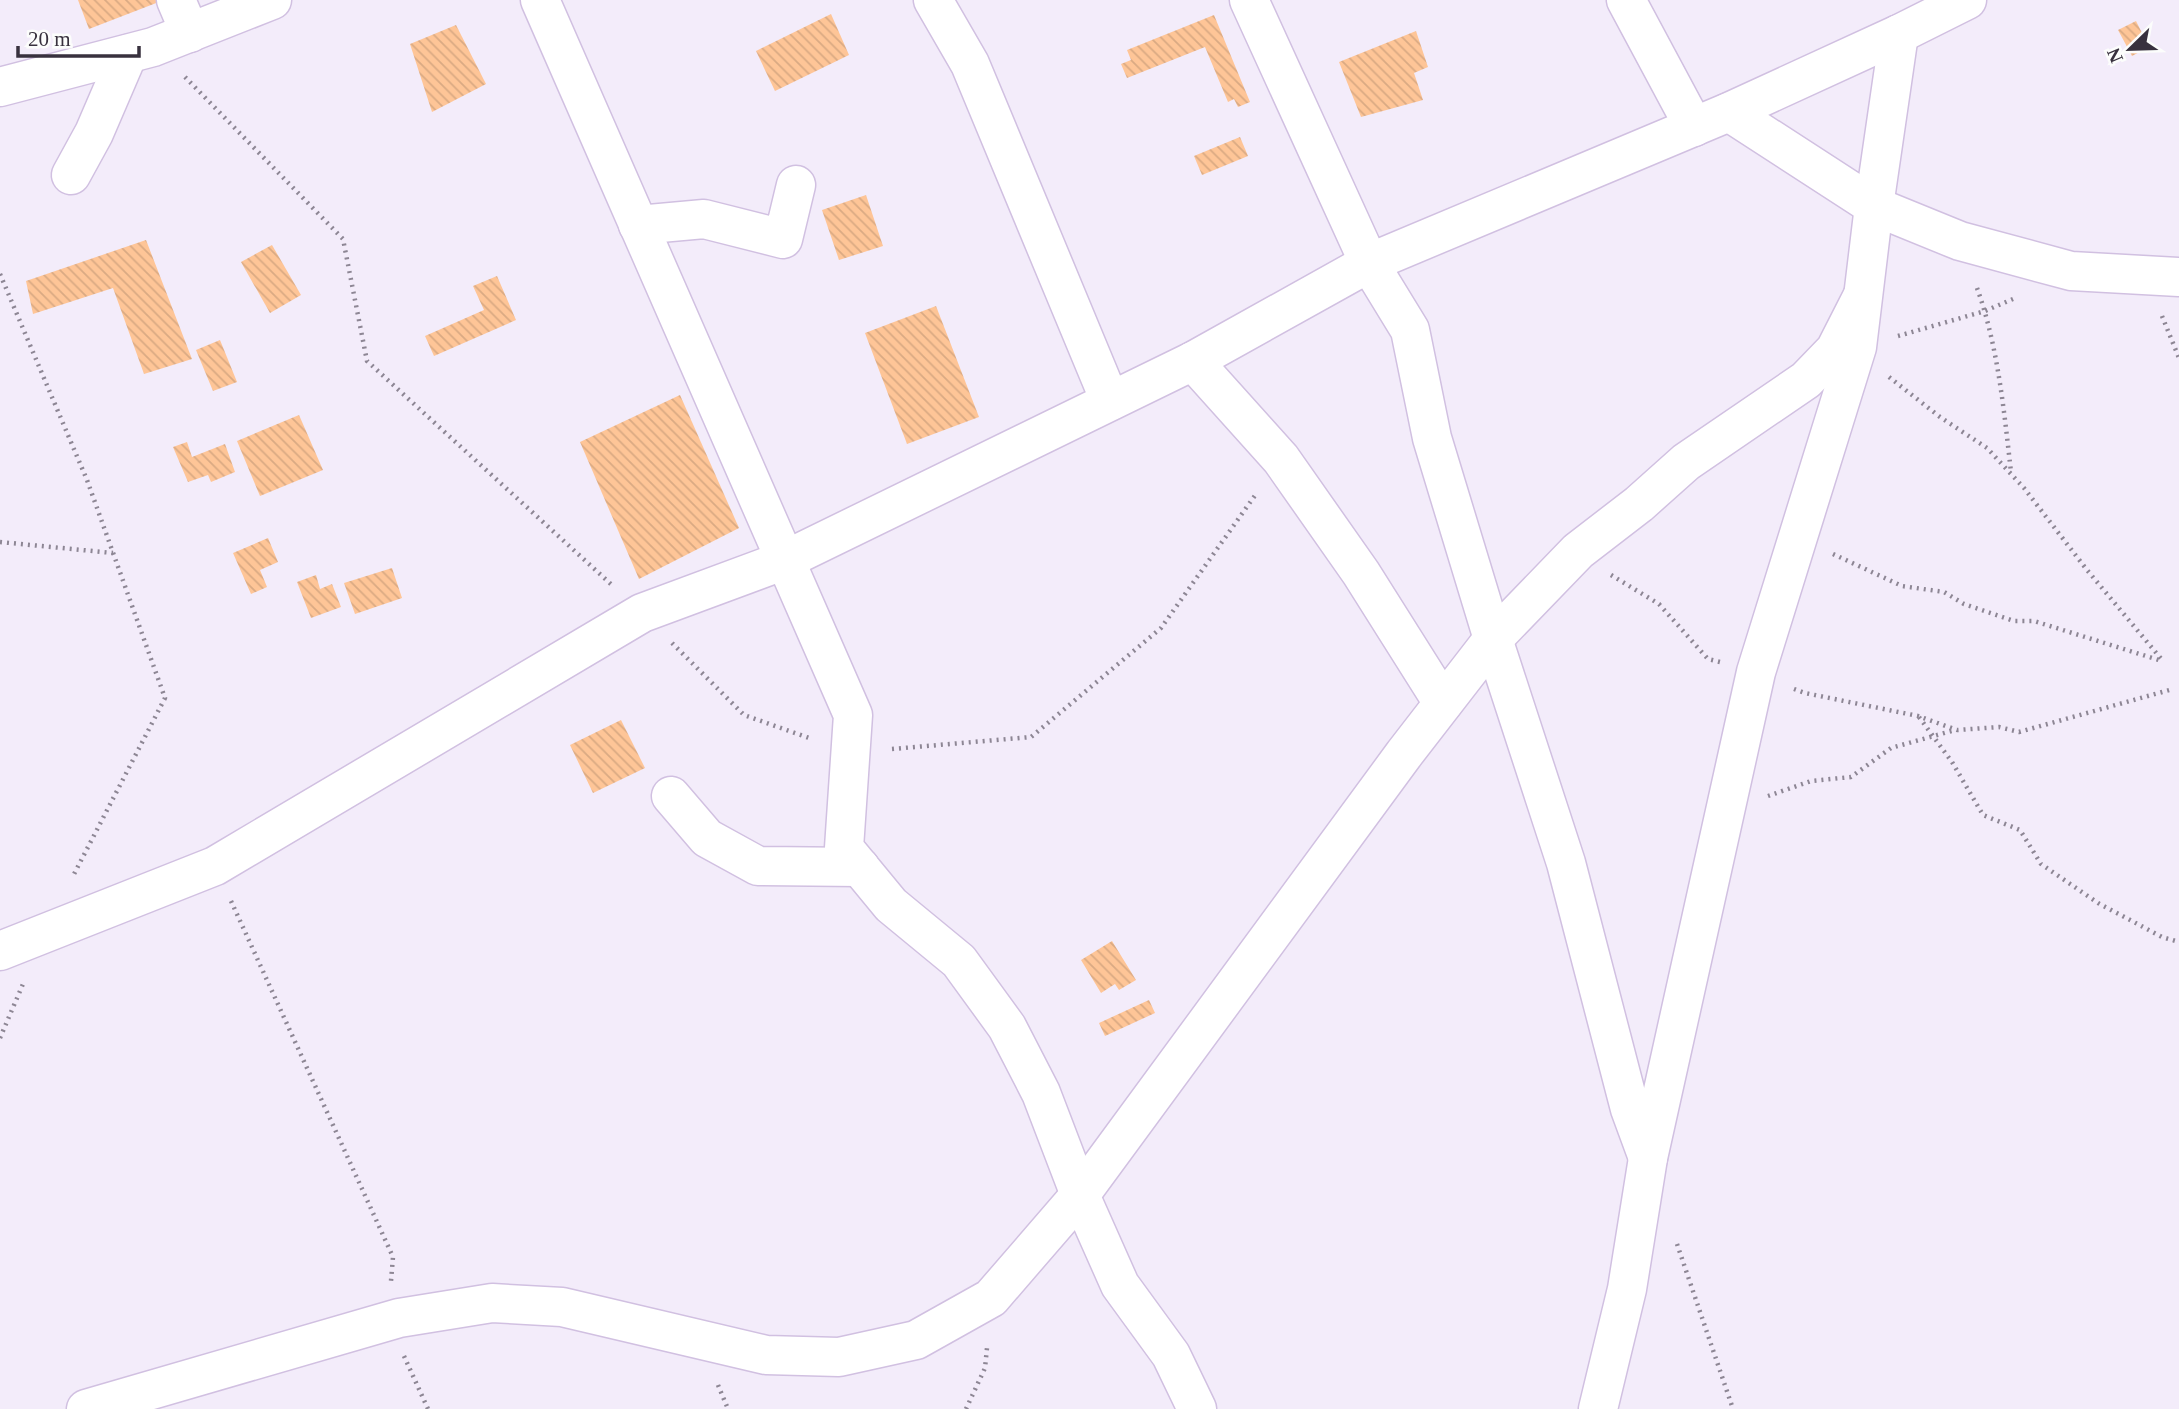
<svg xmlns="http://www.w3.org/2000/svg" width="2179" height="1409" font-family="Georgia,serif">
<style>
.building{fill:url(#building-back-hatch)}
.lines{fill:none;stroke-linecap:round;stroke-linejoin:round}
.minor-casing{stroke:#d1c0e1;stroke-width:41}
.path{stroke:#8d8694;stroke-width:4.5;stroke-dasharray:2 5;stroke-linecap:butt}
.minor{stroke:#fff;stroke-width:38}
</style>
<defs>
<pattern id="building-back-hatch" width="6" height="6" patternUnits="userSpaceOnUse" patternTransform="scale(1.75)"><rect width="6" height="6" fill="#fec597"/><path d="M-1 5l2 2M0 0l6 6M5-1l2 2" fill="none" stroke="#daaa83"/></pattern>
</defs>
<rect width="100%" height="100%" fill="#f3ecfa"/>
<g class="building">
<path d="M 78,0 L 164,0 L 89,29 Z"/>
<path d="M 831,14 L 849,55 L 775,91 L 756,51 Z"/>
<path d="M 1214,15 L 1250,102 L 1238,107 L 1234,99 L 1228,102 L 1205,47 L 1127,78 L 1121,64 L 1131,60 L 1127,50 Z"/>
<path d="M 2136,21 L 2149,47 L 2132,56 L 2118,30 Z"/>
<path d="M 456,25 L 486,84 L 432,112 L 410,44 Z"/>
<path d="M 1416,31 L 1428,67 L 1414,73 L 1423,100 L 1361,117 L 1339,62 Z"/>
<path d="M 1240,137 L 1248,156 L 1202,175 L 1194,156 Z"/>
<path d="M 866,195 L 883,246 L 839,260 L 822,210 Z"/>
<path d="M 146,240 L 192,359 L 144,374 L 113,288 L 33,314 L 26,281 Z"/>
<path d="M 272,245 L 301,295 L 270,313 L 241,262 Z"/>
<path d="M 497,276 L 516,320 L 434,356 L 425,336 L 484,310 L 473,286 Z"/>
<path d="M 936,306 L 979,417 L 907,444 L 865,333 Z"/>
<path d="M 220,340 L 237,382 L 213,391 L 196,350 Z"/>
<path d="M 680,395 L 739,528 L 639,579 L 580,442 Z"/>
<path d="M 299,415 L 323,470 L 260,496 L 237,441 Z"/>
<path d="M 187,442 L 192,457 L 225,444 L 235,472 L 211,482 L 208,475 L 188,482 L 173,447 Z"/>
<path d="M 268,538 L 278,562 L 260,570 L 267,587 L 251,594 L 233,553 Z"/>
<path d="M 392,568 L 402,598 L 355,614 L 344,583 Z"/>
<path d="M 316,575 L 320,589 L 332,584 L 341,607 L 311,618 L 297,582 Z"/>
<path d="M 621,720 L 645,768 L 593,793 L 570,745 Z"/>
<path d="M 1112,941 L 1136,980 L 1119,990 L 1115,984 L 1101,993 L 1081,960 Z"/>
<path d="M 1149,1000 L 1155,1013 L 1105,1036 L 1099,1023 Z"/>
</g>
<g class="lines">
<g class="minor-casing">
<g id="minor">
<path d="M 176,0 L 190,33"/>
<path d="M 540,0 L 853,715 L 844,848 L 891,905 L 959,961 L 1007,1027 L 1041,1093 L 1080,1195 L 1120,1285 L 1171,1355 L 1197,1409"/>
<path d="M 933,0 L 970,64 L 1110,401"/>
<path d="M 1249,0 L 1369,263 L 1410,330 L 1432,438 L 1493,639 L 1566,863 L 1630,1109 L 1648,1158"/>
<path d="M 1626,0 L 1694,127"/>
<path d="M 0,87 L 153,47 L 272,0"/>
<path d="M 1729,112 L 1874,206 L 1960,241 L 2071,271 L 2179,277"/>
<path d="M 71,175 L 94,133 L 128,54"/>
<path d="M 638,225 L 704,219 L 783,239 L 796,185"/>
<path d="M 1193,361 L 1281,459 L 1361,573 L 1443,703"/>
<path d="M 671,796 L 707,838 L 758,866 L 860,867"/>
<path d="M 0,951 L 215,866 L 642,613 L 785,560 L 1193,361 L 1369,263 L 1729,112 L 1899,34 L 1967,0"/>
<path d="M 86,1409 L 399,1318 L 492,1303 L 562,1307 L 766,1355 L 839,1357 L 916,1340 L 991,1298 L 1080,1195 L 1404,754 L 1493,639 L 1578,551 L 1639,504 L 1686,462 L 1806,380 L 1835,350 L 1862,297"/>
<path d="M 1598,1409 L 1627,1289 L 1648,1158 L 1756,672 L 1857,347 L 1874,206 L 1899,34"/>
</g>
</g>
<g class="path">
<path d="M 185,77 L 343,239 L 367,361 L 613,586"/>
<path d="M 0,274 L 87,480 L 165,698 L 72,878"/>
<path d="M 1977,288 C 1998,346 2004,411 2011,472"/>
<path d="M 2162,316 L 2179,358"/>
<path d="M 1898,336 L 1985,311 L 2013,299"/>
<path d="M 1889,377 L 1940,417 L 1987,448 L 2024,488 L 2087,570 L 2163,661"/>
<path d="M 0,542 L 113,553"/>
<path d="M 1833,554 L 1902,586 L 1944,592 L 1964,604 L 2014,621 L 2034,621 L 2162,661"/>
<path d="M 1611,575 L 1659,604 L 1708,659 L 1720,662"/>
<path d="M 672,643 L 744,715 L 812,739"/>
<path d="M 1794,689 L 1805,693 L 1918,716 L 1957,730 L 1999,727 L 2019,732 L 2173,689"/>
<path d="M 1919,717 L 1952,762 L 1983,815 L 2020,830 L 2041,864 L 2098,903 L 2162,937 L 2179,942"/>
<path d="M 892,749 L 1031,737 L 1161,628 L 1256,494"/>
<path d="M 1768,796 L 1811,781 L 1851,777 L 1891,748 L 1955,730"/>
<path d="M 231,901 L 393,1257 L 391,1281"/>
<path d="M 0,1038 L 23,984"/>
<path d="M 1677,1244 L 1733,1409"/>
<path d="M 404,1356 L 428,1409"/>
<path d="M 718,1385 L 728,1409"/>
<path d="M 966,1409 L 985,1368 L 987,1348"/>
</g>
<use href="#minor" class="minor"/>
</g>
<g transform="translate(2130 49) rotate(247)" stroke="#fcfdfc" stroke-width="5" paint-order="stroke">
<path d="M0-5L12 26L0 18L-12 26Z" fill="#38313e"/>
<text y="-10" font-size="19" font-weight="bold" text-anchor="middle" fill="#38313e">N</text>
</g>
<path d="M18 46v10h121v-10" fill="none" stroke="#38313e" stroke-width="3.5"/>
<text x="28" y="46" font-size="21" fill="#38313e" stroke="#fcfdfc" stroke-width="5" paint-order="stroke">20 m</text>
</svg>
